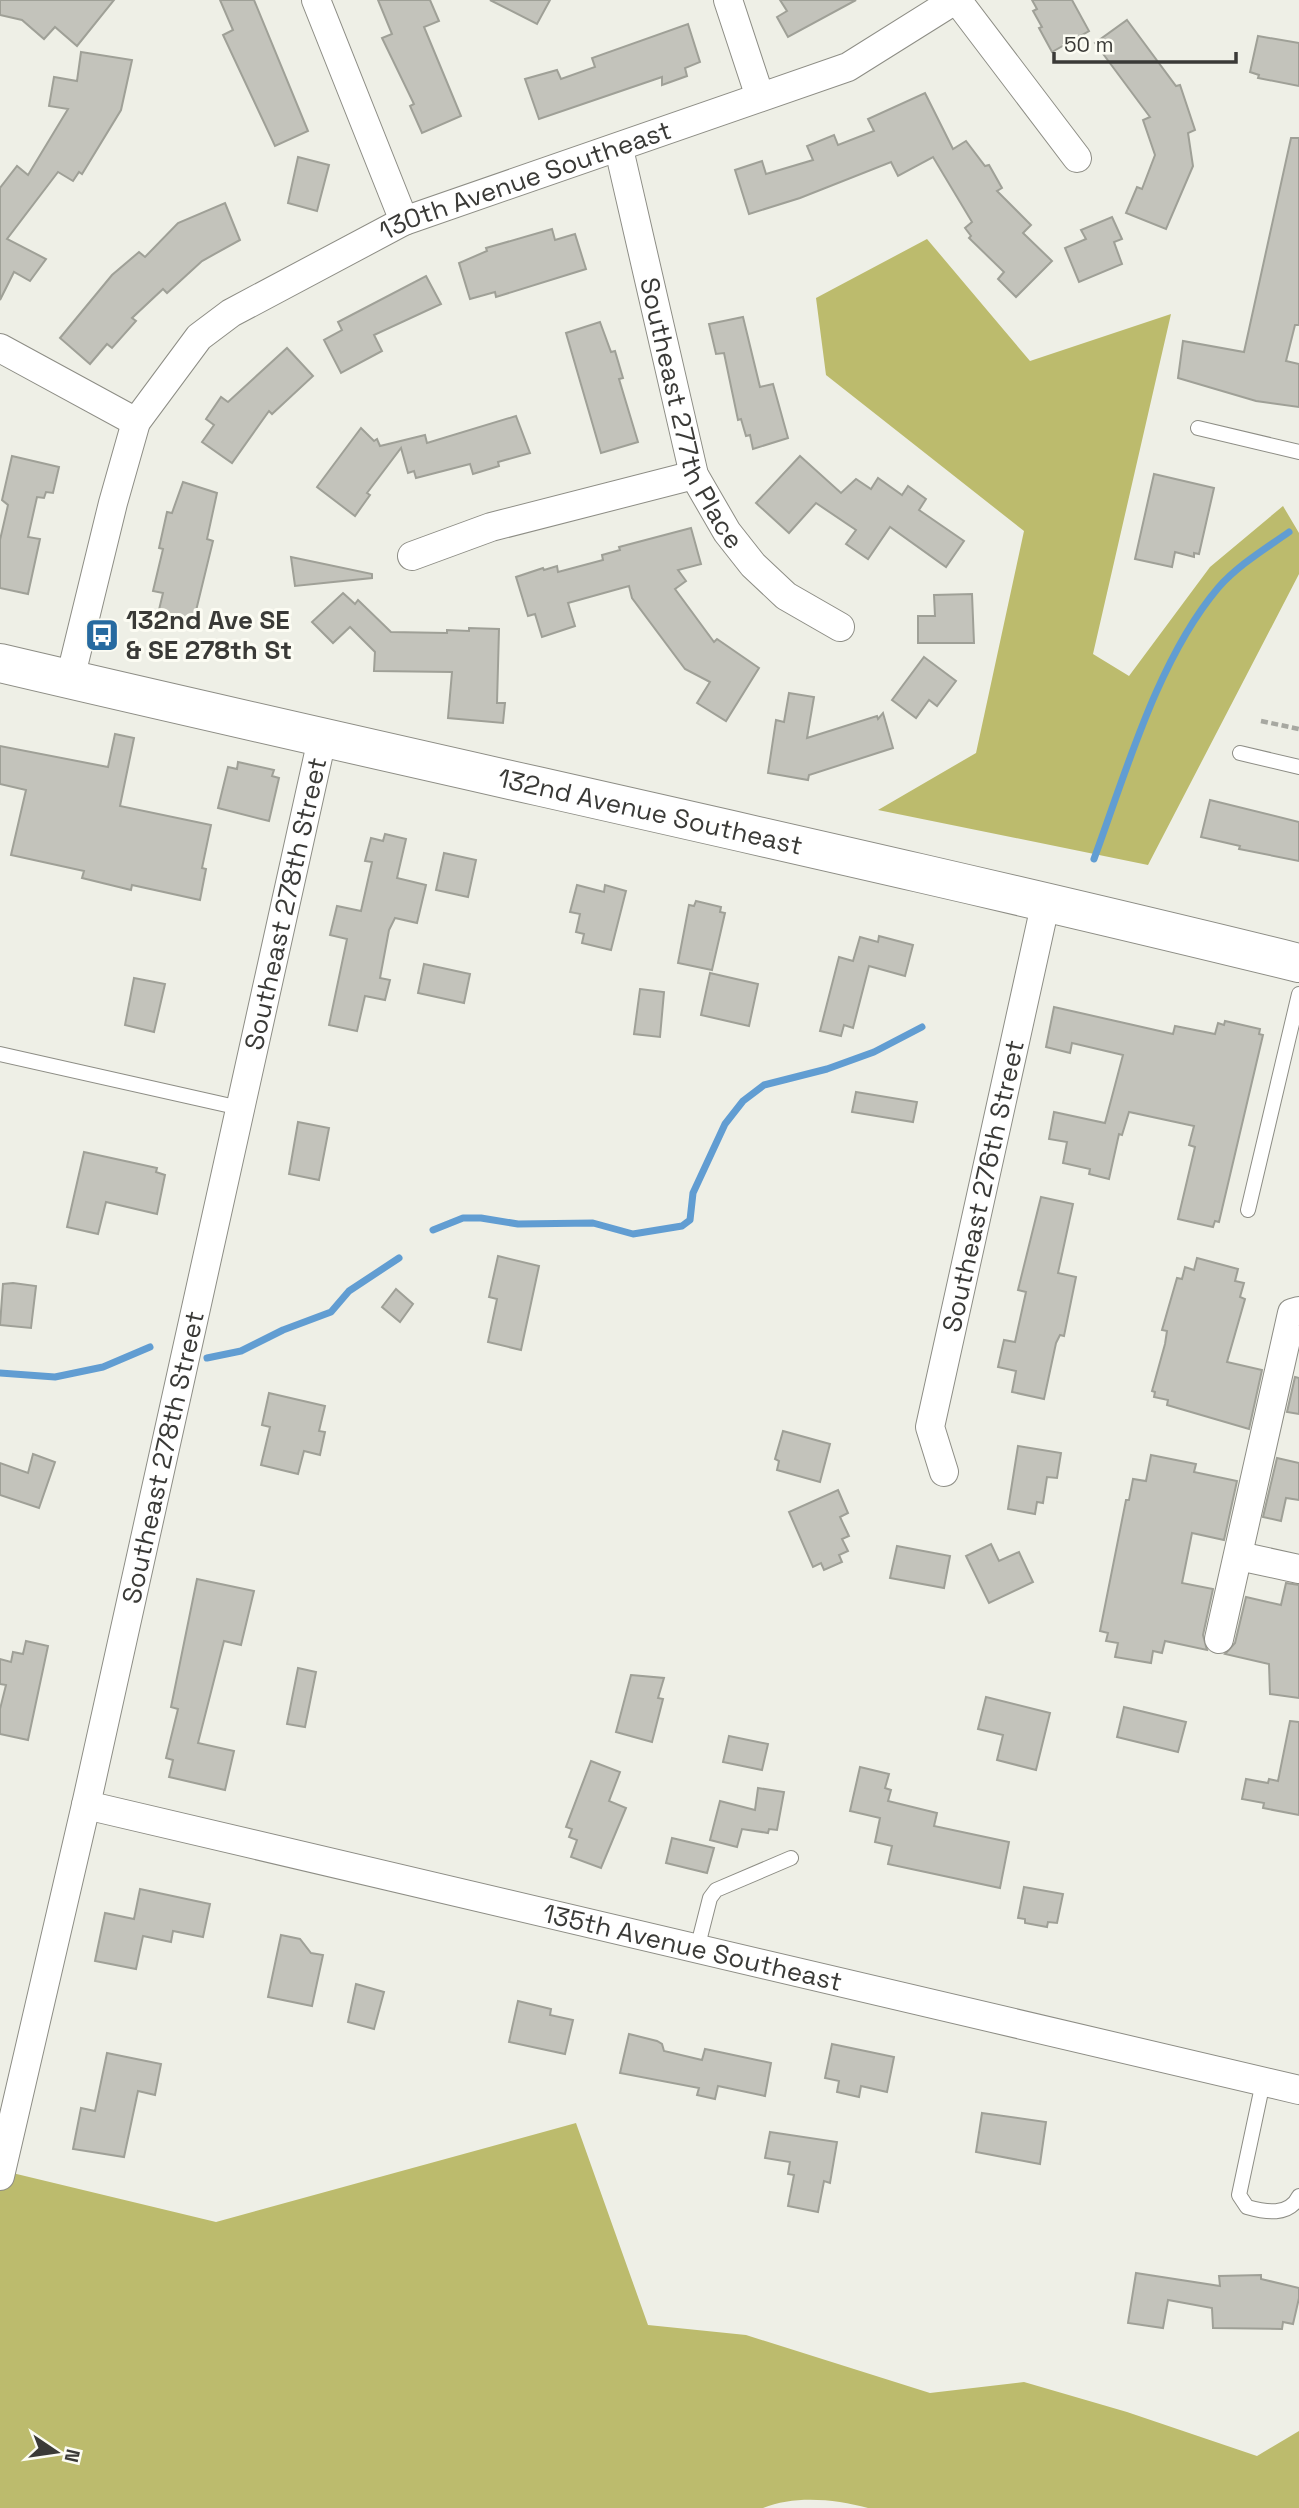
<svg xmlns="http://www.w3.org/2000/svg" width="1299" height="2508" font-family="'Space Grotesk',sans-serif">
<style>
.forest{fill:#bcbb6d}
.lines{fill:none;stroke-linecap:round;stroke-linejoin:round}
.stream{stroke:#619dd2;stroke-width:7}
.building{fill:#c3c3bb;stroke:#9fa097;stroke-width:2}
.service-casing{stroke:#8d8d85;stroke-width:16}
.minor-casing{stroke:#8d8d85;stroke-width:30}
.secondary-casing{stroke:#8d8d85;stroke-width:40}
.path{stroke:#a7a8a1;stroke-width:4.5;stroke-dasharray:7 3.5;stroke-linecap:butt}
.service{stroke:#fff;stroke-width:14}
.minor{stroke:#fff;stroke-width:28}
.secondary{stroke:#fff;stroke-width:38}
.labels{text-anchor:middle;stroke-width:6;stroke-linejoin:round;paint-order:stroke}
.street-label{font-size:26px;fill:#3a3a37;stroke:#fcfcf3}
.poi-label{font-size:26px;font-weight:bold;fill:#3a3a37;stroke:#fcfcf3;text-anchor:start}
</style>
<rect width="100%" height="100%" fill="#eeefe6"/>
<g class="forest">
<path d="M 927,239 L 1030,361 L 1171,314 L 1093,654 L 1129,676 L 1210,567 L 1283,506 L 1299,533 L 1299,574 L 1148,865 L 878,810 L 976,753 L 1024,531 L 826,375 L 816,298 Z"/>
<path d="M 576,2123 L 648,2325 L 746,2335 L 930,2393 L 1024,2382 L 1127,2412 L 1257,2456 L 1299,2431 L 1299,2508 L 868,2508 C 835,2499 795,2495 763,2508 L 0,2508 L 0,2170 L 216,2222 Z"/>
</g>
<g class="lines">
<g class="stream">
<path d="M 1094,859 C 1126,772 1158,659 1218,588 C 1237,566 1265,549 1289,532"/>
<path d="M 433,1230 L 463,1218 L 481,1218 L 518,1224 L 593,1223 L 633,1234 L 682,1226 L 690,1220 L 693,1193 L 725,1124 L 743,1101 L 764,1085 L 827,1069 L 874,1052 L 922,1027"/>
<path d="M 207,1358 L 241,1351 L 283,1330 L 331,1312 L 349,1291 L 399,1258"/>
<path d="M 0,1373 L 55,1377 L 103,1367 L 150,1347"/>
</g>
</g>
<g class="building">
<path d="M 0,0 L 114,0 L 77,46 L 55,27 L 44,39 L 22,20 L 0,15 Z"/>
<path d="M 220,0 L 254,0 L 308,131 L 275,146 L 223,35 L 233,30 Z"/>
<path d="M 378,0 L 430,0 L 439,21 L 424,27 L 461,116 L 422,133 L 410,106 L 414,104 L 382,38 L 392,34 Z"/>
<path d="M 490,0 L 550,0 L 537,24 Z"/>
<path d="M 780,0 L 856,0 L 788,37 L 777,17 L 787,11 Z"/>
<path d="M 1032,0 L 1072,0 L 1089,31 L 1052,52 L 1039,28 L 1042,27 L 1033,11 L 1037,9 Z"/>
<path d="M 1127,20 L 1176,86 L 1180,85 L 1195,130 L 1188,133 L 1193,166 L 1166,229 L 1126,213 L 1137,187 L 1142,189 L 1155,155 L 1143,120 L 1150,117 L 1095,43 Z"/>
<path d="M 688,24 L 700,62 L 685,68 L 687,76 L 662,85 L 662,77 L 539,119 L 525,79 L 557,70 L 561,79 L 595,67 L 592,58 Z"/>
<path d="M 1258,36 L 1299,43 L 1299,86 L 1258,78 L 1259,75 L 1250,72 Z"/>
<path d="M 81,52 L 132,60 L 121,110 L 82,174 L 79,172 L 73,181 L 58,172 L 7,239 L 46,259 L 30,281 L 14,272 L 0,300 L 0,188 L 17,166 L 28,175 L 68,109 L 49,106 L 54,77 L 77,81 Z"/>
<path d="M 925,93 L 953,149 L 966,141 L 985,166 L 989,165 L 1002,188 L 997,191 L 1031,225 L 1023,233 L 1052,261 L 1016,297 L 998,279 L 1004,272 L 969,238 L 971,236 L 965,228 L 972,222 L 933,157 L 898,176 L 891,162 L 800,198 L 749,214 L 735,170 L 762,161 L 766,174 L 813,160 L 807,146 L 834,135 L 838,145 L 874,131 L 868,119 Z"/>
<path d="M 1291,138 L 1299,138 L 1299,325 L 1295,325 L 1286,361 L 1299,364 L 1299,407 L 1256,401 L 1178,378 L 1183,341 L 1244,352 Z"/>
<path d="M 298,157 L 329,165 L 317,211 L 288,203 Z"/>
<path d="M 225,203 L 240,240 L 202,261 L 167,293 L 163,289 L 132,318 L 136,321 L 112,348 L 107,344 L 90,364 L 60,338 L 112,275 L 139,252 L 145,257 L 178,223 Z"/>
<path d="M 1112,217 L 1122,239 L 1114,242 L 1122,264 L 1079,282 L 1065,248 L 1086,239 L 1081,230 Z"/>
<path d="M 552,229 L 555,240 L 575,234 L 586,269 L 496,297 L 495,292 L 470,299 L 459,263 L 487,251 L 486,248 Z"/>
<path d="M 426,276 L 441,304 L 374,335 L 382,351 L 341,373 L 324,340 L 342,330 L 338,322 Z"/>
<path d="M 743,317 L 760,387 L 773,384 L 788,438 L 753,449 L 750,435 L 746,436 L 741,419 L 738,420 L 724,353 L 716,354 L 709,324 Z"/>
<path d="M 600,322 L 611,352 L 615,351 L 623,378 L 619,379 L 638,442 L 601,453 L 566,333 Z"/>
<path d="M 287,348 L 313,376 L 272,414 L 269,411 L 232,463 L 202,442 L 214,425 L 206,419 L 221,397 L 228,402 Z"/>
<path d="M 516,416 L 530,453 L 498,462 L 499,466 L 473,474 L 470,464 L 416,478 L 414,471 L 408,473 L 401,448 L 367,493 L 370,495 L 355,516 L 317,487 L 361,428 L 374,441 L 377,439 L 380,446 L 425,435 L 427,443 Z"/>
<path d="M 12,456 L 59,467 L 53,493 L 46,492 L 44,498 L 37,497 L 28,537 L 40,539 L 28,594 L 0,588 L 0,540 L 8,505 L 2,500 Z"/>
<path d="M 800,456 L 841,493 L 856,479 L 871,489 L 878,478 L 902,495 L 908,486 L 926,499 L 919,510 L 964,541 L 946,567 L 890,527 L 868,559 L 846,544 L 856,530 L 816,503 L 789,533 L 756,503 Z"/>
<path d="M 1154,474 L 1214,488 L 1199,554 L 1194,553 L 1194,557 L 1175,552 L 1172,567 L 1135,559 Z"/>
<path d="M 183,482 L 217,493 L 207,539 L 213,541 L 193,623 L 158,614 L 163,593 L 153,591 L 163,549 L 159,548 L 167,512 L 172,513 Z"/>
<path d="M 691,528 L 701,564 L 678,570 L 686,581 L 675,589 L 714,642 L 717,639 L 759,668 L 726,721 L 697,703 L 710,682 L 685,669 L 632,598 L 629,586 L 568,603 L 575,626 L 542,637 L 535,614 L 528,616 L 516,577 L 543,568 L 544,570 L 557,566 L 558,572 L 603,560 L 602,555 L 620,550 L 619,547 Z"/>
<path d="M 291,557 L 372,574 L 372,578 L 295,586 Z"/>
<path d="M 343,593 L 355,604 L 358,600 L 391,632 L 447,633 L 447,630 L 469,631 L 469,628 L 499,629 L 497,703 L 505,703 L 503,723 L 448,718 L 452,672 L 374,671 L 375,652 L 350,627 L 333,643 L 312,622 Z"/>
<path d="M 972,594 L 974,643 L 918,643 L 918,616 L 935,616 L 934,595 Z"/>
<path d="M 924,657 L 956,681 L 937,706 L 929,700 L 916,718 L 892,700 Z"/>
<path d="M 789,693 L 814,697 L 807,738 L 877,716 L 878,719 L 883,713 L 893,748 L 809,775 L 808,780 L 768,773 L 776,720 L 784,722 Z"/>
<path d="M 115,734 L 134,738 L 120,806 L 211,825 L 202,868 L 206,869 L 200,900 L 132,885 L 131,890 L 82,878 L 84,871 L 11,855 L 26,790 L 0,784 L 0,746 L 108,767 Z"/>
<path d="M 238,762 L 274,770 L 272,776 L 279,778 L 269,821 L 218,808 L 228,767 L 237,769 Z"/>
<path d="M 1210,800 L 1299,822 L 1299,861 L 1239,849 L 1240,846 L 1201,837 Z"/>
<path d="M 385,834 L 406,839 L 397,878 L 426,885 L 417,923 L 395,918 L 389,930 L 380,978 L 390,980 L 385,1000 L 365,996 L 357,1031 L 329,1025 L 347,939 L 330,935 L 337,906 L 361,911 L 372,862 L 365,861 L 371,838 L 383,841 Z"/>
<path d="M 444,853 L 476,860 L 468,897 L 436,890 Z"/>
<path d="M 577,885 L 604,892 L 605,885 L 626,891 L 611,950 L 582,943 L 584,934 L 576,932 L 580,914 L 570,912 Z"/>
<path d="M 696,901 L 721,907 L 720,912 L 725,913 L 712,970 L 678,963 L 689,905 L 694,906 Z"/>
<path d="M 879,936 L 913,945 L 905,976 L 869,966 L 853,1028 L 844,1025 L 841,1036 L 820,1031 L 839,957 L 853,961 L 860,937 L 878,942 Z"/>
<path d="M 424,964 L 470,974 L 464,1003 L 418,993 Z"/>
<path d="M 710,973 L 758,984 L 749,1026 L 701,1015 Z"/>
<path d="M 134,978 L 165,984 L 154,1032 L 125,1025 Z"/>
<path d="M 640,989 L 664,992 L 660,1037 L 634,1034 Z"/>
<path d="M 1054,1007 L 1173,1034 L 1175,1026 L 1215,1034 L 1218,1023 L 1224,1025 L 1225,1021 L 1260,1029 L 1259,1034 L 1263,1035 L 1219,1222 L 1215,1221 L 1213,1227 L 1178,1219 L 1195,1147 L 1189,1145 L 1194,1126 L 1129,1112 L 1122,1135 L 1119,1134 L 1109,1179 L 1089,1174 L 1090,1169 L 1063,1163 L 1067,1142 L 1049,1139 L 1054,1112 L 1105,1123 L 1123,1055 L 1072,1043 L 1070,1053 L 1046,1047 Z"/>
<path d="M 856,1092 L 917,1102 L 913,1122 L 852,1112 Z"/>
<path d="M 298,1122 L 329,1128 L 319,1180 L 289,1174 Z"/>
<path d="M 84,1152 L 157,1168 L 156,1172 L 165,1175 L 157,1214 L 106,1202 L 98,1234 L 67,1227 Z"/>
<path d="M 1041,1197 L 1073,1204 L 1058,1273 L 1076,1277 L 1064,1336 L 1060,1335 L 1056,1343 L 1044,1399 L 1012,1392 L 1016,1371 L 998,1367 L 1004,1340 L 1015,1342 L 1026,1292 L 1018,1290 Z"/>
<path d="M 498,1256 L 539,1266 L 521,1350 L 488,1342 L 497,1299 L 489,1297 Z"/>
<path d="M 1197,1258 L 1238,1269 L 1235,1281 L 1244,1283 L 1240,1297 L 1245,1299 L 1227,1362 L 1262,1370 L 1249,1429 L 1167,1405 L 1168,1400 L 1154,1397 L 1155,1392 L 1152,1391 L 1165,1344 L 1167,1331 L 1162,1330 L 1177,1278 L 1182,1279 L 1185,1267 L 1194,1270 Z"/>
<path d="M 13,1283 L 36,1286 L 31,1328 L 0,1325 L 3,1284 Z"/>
<path d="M 396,1289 L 413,1304 L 400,1322 L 382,1307 Z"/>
<path d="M 1295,1377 L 1299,1378 L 1299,1414 L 1287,1412 Z"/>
<path d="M 269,1393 L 325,1406 L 319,1431 L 325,1432 L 320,1455 L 304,1451 L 298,1474 L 261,1465 L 270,1427 L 262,1425 Z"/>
<path d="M 783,1431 L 830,1444 L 820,1482 L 777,1470 L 779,1461 L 775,1459 Z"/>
<path d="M 1018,1446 L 1061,1453 L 1057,1478 L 1047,1477 L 1043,1503 L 1037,1502 L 1035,1514 L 1008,1509 Z"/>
<path d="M 33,1454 L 55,1462 L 39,1508 L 0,1495 L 0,1463 L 28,1473 Z"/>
<path d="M 1151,1455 L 1196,1464 L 1194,1472 L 1237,1481 L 1224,1540 L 1192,1533 L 1182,1583 L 1213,1589 L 1203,1635 L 1207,1650 L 1165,1641 L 1162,1653 L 1153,1651 L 1151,1663 L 1115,1657 L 1118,1643 L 1106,1641 L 1108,1633 L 1100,1631 L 1126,1500 L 1129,1500 L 1133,1479 L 1146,1481 Z"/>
<path d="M 1277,1458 L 1299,1463 L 1299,1500 L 1286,1498 L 1281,1521 L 1263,1517 Z"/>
<path d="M 838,1490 L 848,1513 L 840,1517 L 849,1536 L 842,1539 L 848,1551 L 839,1555 L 842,1562 L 824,1570 L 821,1563 L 813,1567 L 789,1512 Z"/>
<path d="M 991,1544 L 999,1561 L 1019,1552 L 1033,1582 L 989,1603 L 966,1556 Z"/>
<path d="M 897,1546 L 950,1556 L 944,1588 L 890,1578 Z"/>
<path d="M 197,1579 L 254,1591 L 241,1645 L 224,1641 L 198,1743 L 234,1751 L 225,1790 L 169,1777 L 173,1760 L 166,1758 L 178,1709 L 171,1707 Z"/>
<path d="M 1286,1583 L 1299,1585 L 1299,1698 L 1270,1694 L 1269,1664 L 1225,1654 L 1235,1643 L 1246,1597 L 1281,1605 Z"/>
<path d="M 26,1641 L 48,1646 L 28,1740 L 0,1734 L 0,1709 L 6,1685 L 0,1684 L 0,1659 L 11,1662 L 13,1652 L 23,1654 Z"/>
<path d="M 298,1668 L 316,1672 L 305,1727 L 287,1724 Z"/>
<path d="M 631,1675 L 664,1678 L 658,1698 L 663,1699 L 652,1742 L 616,1732 Z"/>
<path d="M 986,1697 L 1050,1713 L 1036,1770 L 997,1760 L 1003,1735 L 978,1729 Z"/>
<path d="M 1124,1707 L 1186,1722 L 1178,1752 L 1117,1737 Z"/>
<path d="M 1290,1721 L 1299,1722 L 1299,1815 L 1263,1808 L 1264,1803 L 1242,1799 L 1246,1779 L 1268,1783 L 1269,1779 L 1278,1781 Z"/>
<path d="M 729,1736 L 768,1744 L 762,1770 L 723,1762 Z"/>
<path d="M 591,1761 L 620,1772 L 609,1801 L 626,1808 L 601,1868 L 571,1857 L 577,1840 L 569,1837 L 572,1829 L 566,1827 Z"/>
<path d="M 860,1767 L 889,1774 L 885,1788 L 891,1790 L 888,1801 L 937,1813 L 934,1826 L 1009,1842 L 1000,1888 L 888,1864 L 892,1846 L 875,1842 L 880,1818 L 850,1811 Z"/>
<path d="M 758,1788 L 784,1792 L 777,1830 L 769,1829 L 768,1833 L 742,1829 L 737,1847 L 710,1840 L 720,1801 L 755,1810 Z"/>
<path d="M 672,1838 L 714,1848 L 707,1873 L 666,1863 Z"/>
<path d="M 1024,1887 L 1063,1894 L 1057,1923 L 1048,1922 L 1047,1927 L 1025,1923 L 1025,1919 L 1018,1918 Z"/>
<path d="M 140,1889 L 210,1904 L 203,1937 L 173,1931 L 171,1942 L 143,1936 L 136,1969 L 95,1961 L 105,1913 L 134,1919 Z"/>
<path d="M 281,1935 L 300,1939 L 311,1953 L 323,1955 L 312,2006 L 268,1997 Z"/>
<path d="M 356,1984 L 384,1992 L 374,2029 L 348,2022 Z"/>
<path d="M 518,2001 L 551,2009 L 550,2015 L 573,2020 L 565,2054 L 509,2042 Z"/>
<path d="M 629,2034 L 657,2041 L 662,2044 L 664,2051 L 702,2060 L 705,2049 L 771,2063 L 765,2096 L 718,2086 L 715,2099 L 697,2095 L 699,2088 L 620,2073 Z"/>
<path d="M 832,2044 L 894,2057 L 887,2092 L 861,2086 L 859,2097 L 837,2092 L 839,2081 L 825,2078 Z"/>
<path d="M 107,2053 L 161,2064 L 155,2095 L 138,2091 L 124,2157 L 73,2149 L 81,2108 L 95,2111 Z"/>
<path d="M 982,2113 L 1046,2122 L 1040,2164 L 976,2152 Z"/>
<path d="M 770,2132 L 837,2142 L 830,2183 L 824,2181 L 818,2212 L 788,2206 L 794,2175 L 788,2174 L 790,2162 L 765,2158 Z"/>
<path d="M 1136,2273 L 1220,2286 L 1219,2276 L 1261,2275 L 1261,2279 L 1299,2288 L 1299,2298 L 1293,2324 L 1283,2322 L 1282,2329 L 1213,2328 L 1212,2308 L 1168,2300 L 1163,2328 L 1128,2323 Z"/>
</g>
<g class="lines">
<g class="service-casing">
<g id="service">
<path d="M 1198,428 L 1299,452"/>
<path d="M 1240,753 L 1299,767"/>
<path d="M 0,1054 L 240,1108"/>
<path d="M 1248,1210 L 1299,994"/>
<path d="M 697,1949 L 710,1898 L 716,1890 L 791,1858"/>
<path d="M 1263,2082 L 1239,2195 L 1247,2207 C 1265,2212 1289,2217 1299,2196"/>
</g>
</g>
<g class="minor-casing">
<g id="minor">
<path d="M 316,0 L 404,221"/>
<path d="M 728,0 L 760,97"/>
<path d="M 957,0 L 1077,158"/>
<path id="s1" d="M 619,149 L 694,475 L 727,532 L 753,565 L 786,596 L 840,627"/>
<path d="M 0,348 L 136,422"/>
<path d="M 412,556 L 491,527 L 694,475"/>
<path id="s2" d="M 70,679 L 113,503 L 136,422 L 199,337 L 231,313 L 404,221 L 848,67 L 955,0"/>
<path id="s3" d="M 944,1472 L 930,1427 L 1046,901"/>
<path d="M 1239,1556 L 1299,1569"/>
<path d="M 1219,1639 L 1292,1313 L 1299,1311"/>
<path id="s4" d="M 86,1805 L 1299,2090"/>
<path id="s5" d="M 0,2176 L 86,1805 L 322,739"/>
</g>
</g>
<g class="secondary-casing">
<g id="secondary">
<path id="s6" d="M 0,663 C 433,765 867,857 1299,963"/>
</g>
</g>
<path class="path" d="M 1261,721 L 1299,729"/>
<use href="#service" class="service"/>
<use href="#minor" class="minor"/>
<use href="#secondary" class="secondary"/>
</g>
<defs>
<g id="bus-square" transform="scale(1.75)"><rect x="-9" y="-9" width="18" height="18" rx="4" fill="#276aa0" stroke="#fcfcf3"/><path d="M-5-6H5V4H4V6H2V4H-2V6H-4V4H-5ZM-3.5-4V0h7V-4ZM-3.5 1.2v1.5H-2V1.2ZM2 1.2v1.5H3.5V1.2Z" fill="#fff"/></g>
</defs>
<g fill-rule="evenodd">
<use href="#bus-square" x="102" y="635"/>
</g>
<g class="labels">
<g class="street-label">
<text dy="9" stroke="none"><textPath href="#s2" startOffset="735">130th Avenue Southeast</textPath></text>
<text dy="9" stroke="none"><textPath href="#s1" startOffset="275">Southeast 277th Place</textPath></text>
<text dy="9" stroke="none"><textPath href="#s6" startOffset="667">132nd Avenue Southeast</textPath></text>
<text dy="9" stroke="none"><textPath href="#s5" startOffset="1304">Southeast 278th Street</textPath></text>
<text dy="9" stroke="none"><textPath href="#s3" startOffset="294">Southeast 276th Street</textPath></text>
<text dy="9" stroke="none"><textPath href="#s5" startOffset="737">Southeast 278th Street</textPath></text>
<text dy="9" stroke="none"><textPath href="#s4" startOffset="623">135th Avenue Southeast</textPath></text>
</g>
<g class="poi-label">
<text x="126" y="629">132nd Ave SE<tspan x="126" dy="30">&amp; SE 278th St</tspan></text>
</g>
</g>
<g transform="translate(56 2452) rotate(103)" stroke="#fcfcf3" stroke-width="5" paint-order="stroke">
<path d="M0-5L12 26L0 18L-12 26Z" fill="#3a3a37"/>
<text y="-10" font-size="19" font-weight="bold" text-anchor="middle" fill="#3a3a37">N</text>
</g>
<path d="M1054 52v10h182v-10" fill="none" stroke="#3a3a37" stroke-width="3.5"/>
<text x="1064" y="52" font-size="21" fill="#3a3a37" stroke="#fcfcf3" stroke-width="5" paint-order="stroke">50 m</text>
</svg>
